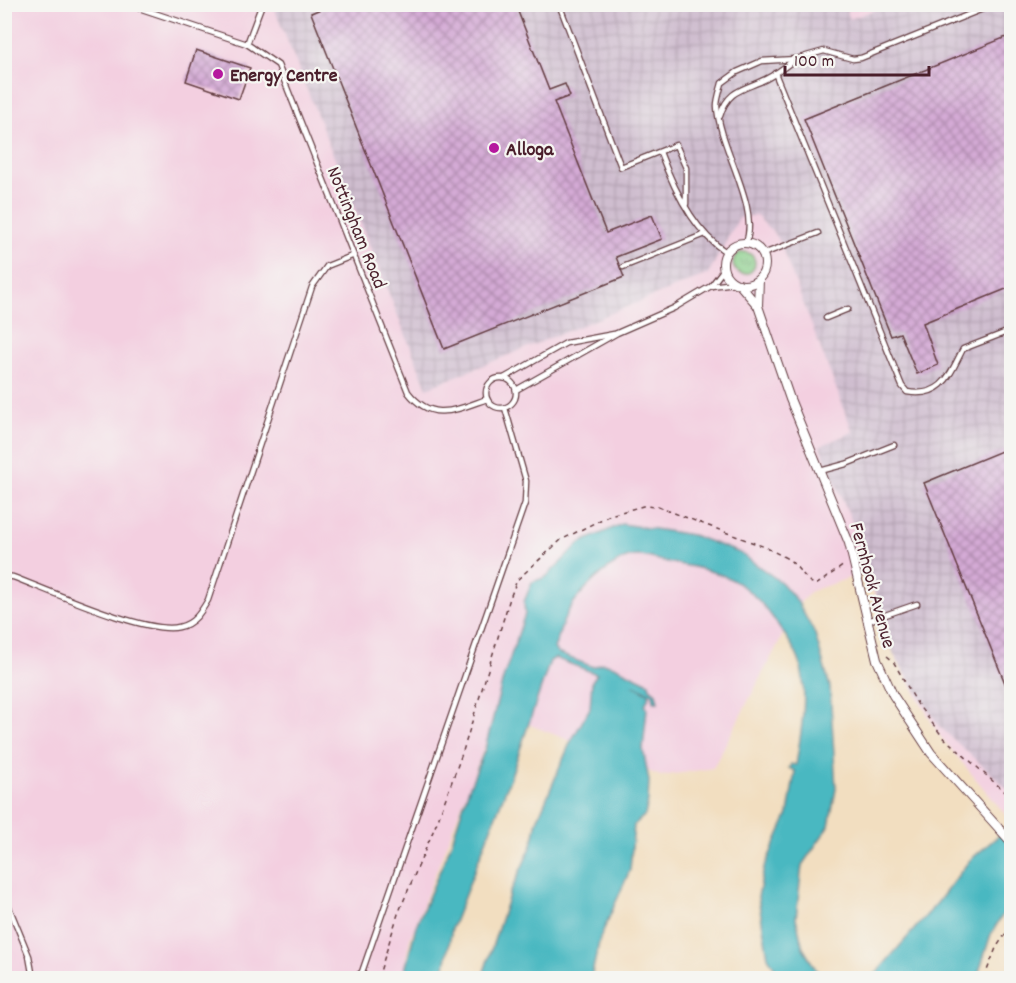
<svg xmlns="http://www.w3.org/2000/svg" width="1016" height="983" font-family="Dekko,sans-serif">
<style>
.built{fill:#f3cfe0}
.industrial{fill:url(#industrial-grid)}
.grass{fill:url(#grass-tufts);stroke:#68765a;stroke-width:1.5}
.water{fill:#49b8c1;stroke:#4a6c76;stroke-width:1.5}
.building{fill:url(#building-cross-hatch)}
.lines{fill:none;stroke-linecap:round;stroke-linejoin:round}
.service-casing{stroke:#633c41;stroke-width:7}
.minor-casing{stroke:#633c41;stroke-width:10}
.path{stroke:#633c41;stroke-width:1.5;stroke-dasharray:4.5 4.5;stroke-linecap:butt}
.service{stroke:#fff;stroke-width:4.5}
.minor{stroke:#fff;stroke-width:8}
.poi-dot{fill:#b5179e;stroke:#f6f6f2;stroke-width:2}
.labels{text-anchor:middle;stroke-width:4.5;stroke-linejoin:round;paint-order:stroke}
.poi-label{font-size:20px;font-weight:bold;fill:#4a1f2b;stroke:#f6f6f2;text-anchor:start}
.street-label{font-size:20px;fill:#4a1f2b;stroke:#f6f6f2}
</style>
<defs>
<pattern id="industrial-grid" width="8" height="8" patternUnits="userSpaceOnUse" patternTransform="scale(1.5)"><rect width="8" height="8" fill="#cfbdcf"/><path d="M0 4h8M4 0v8" fill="none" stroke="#b3a2b2"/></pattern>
<pattern id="grass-tufts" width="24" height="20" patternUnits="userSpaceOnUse" patternTransform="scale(1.5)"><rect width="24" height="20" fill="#87cd88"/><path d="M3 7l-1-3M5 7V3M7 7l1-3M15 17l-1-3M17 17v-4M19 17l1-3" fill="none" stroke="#70a66f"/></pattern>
<pattern id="building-cross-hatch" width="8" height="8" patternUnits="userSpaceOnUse" patternTransform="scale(1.5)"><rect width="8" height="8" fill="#d4aad5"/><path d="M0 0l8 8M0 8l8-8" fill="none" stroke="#ae8aad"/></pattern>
</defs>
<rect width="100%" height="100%" fill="#f6f6f2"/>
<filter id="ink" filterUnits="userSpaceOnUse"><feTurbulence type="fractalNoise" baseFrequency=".0167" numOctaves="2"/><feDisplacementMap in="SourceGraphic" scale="12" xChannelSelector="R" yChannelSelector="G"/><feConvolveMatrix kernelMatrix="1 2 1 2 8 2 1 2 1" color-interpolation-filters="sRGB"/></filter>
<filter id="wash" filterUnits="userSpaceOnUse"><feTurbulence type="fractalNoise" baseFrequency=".008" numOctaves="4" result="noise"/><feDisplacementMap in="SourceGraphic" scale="24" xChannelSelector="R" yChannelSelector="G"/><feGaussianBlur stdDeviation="1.35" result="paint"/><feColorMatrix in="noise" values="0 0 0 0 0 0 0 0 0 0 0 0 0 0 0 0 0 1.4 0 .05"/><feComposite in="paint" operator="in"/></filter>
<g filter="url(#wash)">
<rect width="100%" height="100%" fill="#f2dec0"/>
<path class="built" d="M 5,5 L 1011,5 L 1011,821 L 939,735 L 894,655 L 867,572 L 811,591 L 799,604 L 713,768 L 661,776 L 494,711 L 487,740 L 410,939 L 402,978 L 5,978 Z"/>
<path class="industrial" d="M 844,4 L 850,19 L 888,5 L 1011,5 L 1011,792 L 939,726 L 894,655 L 858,536 L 820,446 L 853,432 L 778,238 L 756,215 L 739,218 L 708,274 L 427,388 L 273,5 Z"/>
<circle class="grass" cx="744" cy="263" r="11"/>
<g class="water">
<path d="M 622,524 L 692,535 L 740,553 L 782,583 L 797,601 L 815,634 L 830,687 L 836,789 L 829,826 L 802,865 L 796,918 L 803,948 L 821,978 L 781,978 L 768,957 L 758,897 L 764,868 L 788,814 L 795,771 L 789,768 L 791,764 L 796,765 C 801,733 809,692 799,660 C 793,644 782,631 773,618 C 746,580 721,571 677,564 C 654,561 639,549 618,562 C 599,573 573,598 565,618 C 560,628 559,638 554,648 L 557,653 L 593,667 L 603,663 L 614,666 L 649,683 L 650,688 L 656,693 L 658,702 L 654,702 L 653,694 L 633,685 L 650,694 L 645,705 L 647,708 L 643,749 L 649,781 L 648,801 L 645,815 L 634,825 L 630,870 L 600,938 L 591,978 L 482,978 L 509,895 L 532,845 L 537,821 L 570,743 L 590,708 L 592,681 L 597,674 L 555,658 L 550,661 L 510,779 L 452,928 L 443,978 L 403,978 L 416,926 L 450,847 L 468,791 L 485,749 L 503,679 L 525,614 L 524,602 L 532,582 L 546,577 L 580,543 Z"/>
<path d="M 1011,825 L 1011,901 L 991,934 L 977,978 L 872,978 L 938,902 L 969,861 Z"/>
</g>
<g id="blocks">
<g class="building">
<path d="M 333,4 L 515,4 L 549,90 L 565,84 L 570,96 L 554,102 L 606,233 L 652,215 L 662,239 L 616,257 L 624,277 L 444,349 L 311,13 Z"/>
<path d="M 1011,35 L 1011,287 L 923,323 L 938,365 L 917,374 L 900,333 L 891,336 L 804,119 Z"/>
<path d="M 196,50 L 250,68 L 239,99 L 186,81 Z"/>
<path d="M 1011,447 L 1011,698 L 924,483 Z"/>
</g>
</g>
</g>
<g filter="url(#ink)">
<use href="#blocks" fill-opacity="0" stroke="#633c41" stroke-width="1.5"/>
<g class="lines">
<g class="service-casing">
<g id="service">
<path d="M 127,4 L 247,44"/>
<path d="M 262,4 L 247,44 L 278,65 L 408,392 C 432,423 455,410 487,399"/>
<path d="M 559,4 L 621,167 L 676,145 L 686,168 L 686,204"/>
<path d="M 775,73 L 902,386 L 907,392 C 943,398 950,374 963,349 L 1012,330"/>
<path d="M 720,116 C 728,89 744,90 766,79 C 776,74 785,67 794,60"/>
<path d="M 660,152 C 673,187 694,232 726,252"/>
<path d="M 4,185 L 4,190"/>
<path d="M 746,243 C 760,205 719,148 717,106 C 717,99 720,91 722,83 L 737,72 L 762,61 L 796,59 L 824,51 L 853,59 L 861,58 L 995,4"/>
<path d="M 763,254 L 818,233"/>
<path d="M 623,267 L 703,235"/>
<path d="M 711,286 L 724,269"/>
<path d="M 826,318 L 848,309"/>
<circle cx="501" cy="393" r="15"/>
<path d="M 504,378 L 566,343 L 614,334"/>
<path d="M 516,390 L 617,333 L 674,308 L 711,286 L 735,283"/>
<path d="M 820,471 L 846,464 L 894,445"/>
<path d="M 4,576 L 13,577 C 48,590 147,635 179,627 C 194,624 201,612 208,600 L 312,287 L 327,266 L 352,256"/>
<path d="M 868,621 L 917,604"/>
<path d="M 4,895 L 29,956 L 33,978"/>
<path d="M 354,978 L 362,972 L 525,503 L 526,481 L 505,408"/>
</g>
</g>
<g class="minor-casing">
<g id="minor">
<circle cx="744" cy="264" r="21"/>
<path d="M 759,279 L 758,306 L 790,399 L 849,543 L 877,660 L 893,695 L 931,753 L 1012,843"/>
<path d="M 739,284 L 758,306"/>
</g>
</g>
<g class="path">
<path d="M 887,656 L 893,661 L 918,705 L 943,737 L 1012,798"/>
<path d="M 378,978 L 398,914 L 437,822 L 463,751 L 510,598 L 517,580 L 561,540 L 610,515 L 643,506 L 658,507 L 765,547 L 790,560 L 810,582 L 816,585 L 844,565"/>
<path d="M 984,978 L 996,948 L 1012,924"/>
</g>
<use href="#service" class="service"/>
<use href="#minor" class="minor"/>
</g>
</g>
<g class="poi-dot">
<circle cx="218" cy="74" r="6"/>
<circle cx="494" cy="148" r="6"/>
</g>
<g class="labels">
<g class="poi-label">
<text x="230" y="81">Energy Centre</text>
<text x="506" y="155">Alloga</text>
</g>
<g class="street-label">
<text transform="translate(358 227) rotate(68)" y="7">Nottingham Road</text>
<text transform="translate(874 585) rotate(75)" y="7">Fernhook Avenue</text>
</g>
</g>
<rect width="1016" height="983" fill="none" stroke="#f6f6f2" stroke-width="24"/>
<path d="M785 66v9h144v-9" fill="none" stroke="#4a1f2b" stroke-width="3"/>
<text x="794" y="66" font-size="18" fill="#4a1f2b" stroke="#f6f6f2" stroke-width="4.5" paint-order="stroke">100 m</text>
</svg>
